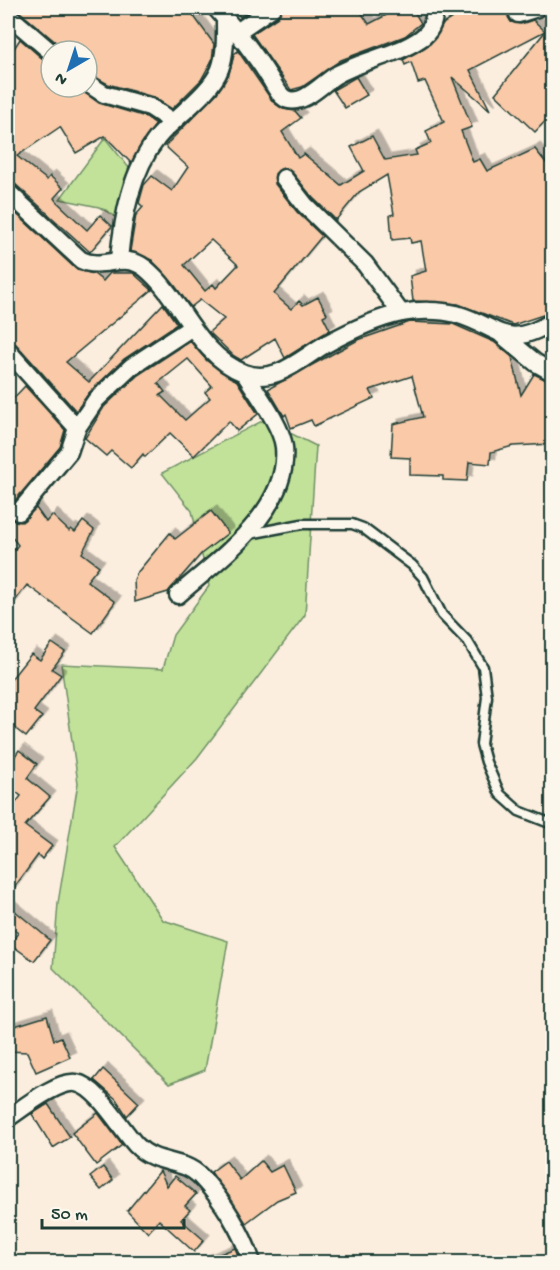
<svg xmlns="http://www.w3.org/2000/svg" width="560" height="1270" font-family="'Gochi Hand',sans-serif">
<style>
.green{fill:#c2e29a;stroke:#709067;stroke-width:1.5}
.building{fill:#f9c9a8;stroke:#1f3d34;stroke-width:1.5;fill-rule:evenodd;filter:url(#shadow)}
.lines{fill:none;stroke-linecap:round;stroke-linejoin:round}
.lane-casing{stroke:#1f3d34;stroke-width:13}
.street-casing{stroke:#1f3d34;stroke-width:21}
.lane{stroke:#fbf7ec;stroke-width:8}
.street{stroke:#fbf7ec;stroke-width:16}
</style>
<defs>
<filter id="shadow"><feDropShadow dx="5.5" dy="-5.5" stdDeviation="0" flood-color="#0004"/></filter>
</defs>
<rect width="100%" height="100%" fill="#fbeede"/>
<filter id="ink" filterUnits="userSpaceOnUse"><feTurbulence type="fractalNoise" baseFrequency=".0167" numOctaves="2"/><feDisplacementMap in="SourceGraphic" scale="12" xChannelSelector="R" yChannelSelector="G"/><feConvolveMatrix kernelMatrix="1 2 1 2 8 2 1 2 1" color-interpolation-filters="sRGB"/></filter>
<g filter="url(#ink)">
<g class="green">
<path d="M 105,138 L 134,174 L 116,217 L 99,207 L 60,199 Z"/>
<path d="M 264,420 L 316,446 L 305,615 L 197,758 L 115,847 L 163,920 L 228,941 L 205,1070 L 169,1084 L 53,968 L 58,903 L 78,783 L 61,664 L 163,669 L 173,635 L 209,586 L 192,511 L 162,473 Z"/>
</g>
<g class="building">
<path d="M 15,8 L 188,8 L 214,44 L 212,60 L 201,80 L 172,109 L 153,97 L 108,84 L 87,73 L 87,51 L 61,51 L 58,44 Z"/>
<path d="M 234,8 L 254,8 L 240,17 Z"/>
<path d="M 282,8 L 358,8 L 369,24 L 400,8 L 412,8 L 421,23 L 405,36 L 341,60 L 302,87 L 291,90 L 252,34 L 278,17 Z"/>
<path d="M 468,8 L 510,8 L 508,17 L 511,22 L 521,24 L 533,20 L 545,31 L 470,70 L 490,110 L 452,77 L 472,127 L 461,131 L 473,162 L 480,159 L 487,171 L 535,149 L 547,164 L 552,162 L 552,312 L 513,325 L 458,304 L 413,301 L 410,276 L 426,271 L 421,241 L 411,243 L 410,238 L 392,240 L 390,215 L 394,214 L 387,175 L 359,192 L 336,220 L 313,198 L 292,172 L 283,168 L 275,174 L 275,184 L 297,212 L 322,236 L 274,294 L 291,309 L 299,301 L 303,305 L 318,297 L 327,314 L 323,316 L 330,330 L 285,358 L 275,338 L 241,360 L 234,356 L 209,332 L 224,319 L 200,300 L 191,307 L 152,260 L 130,251 L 136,215 L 143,207 L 139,203 L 144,185 L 152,176 L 172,191 L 188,167 L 165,146 L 217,93 L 229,74 L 234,54 L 238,51 L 273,102 L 283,109 L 295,111 L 301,118 L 282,132 L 298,158 L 304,154 L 341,185 L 364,171 L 351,147 L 372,136 L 385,160 L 417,155 L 415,150 L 431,143 L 426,131 L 444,122 L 425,81 L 418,83 L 411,62 L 405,65 L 403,60 L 430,44 L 444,23 ZM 211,240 L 238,265 L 216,288 L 213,284 L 205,291 L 184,265 Z"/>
<path d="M 552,23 L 552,114 L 535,132 L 495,94 Z"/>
<path d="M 20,39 L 44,60 L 51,62 L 51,87 L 77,87 L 99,103 L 146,117 L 156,124 L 131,163 L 105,136 L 76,153 L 60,127 L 17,156 L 47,180 L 50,176 L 63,188 L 54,198 L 56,201 L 87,230 L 100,215 L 112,226 L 90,252 L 15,184 L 8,182 L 8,58 Z"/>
<path d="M 356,77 L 367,95 L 345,108 L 333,90 Z"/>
<path d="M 8,206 L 77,270 L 94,274 L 103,281 L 110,273 L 133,273 L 152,290 L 66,362 L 89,382 L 163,304 L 177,324 L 124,359 L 89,393 L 76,411 L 16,344 L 8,341 Z"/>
<path d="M 410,322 L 453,324 L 494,342 L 512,357 L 521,395 L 534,374 L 551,382 L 548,385 L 551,444 L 513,446 L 491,452 L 490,464 L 469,462 L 467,481 L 443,480 L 443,476 L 410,475 L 410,458 L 391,457 L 393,424 L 423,417 L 412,376 L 370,390 L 374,398 L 314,426 L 311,420 L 291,428 L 286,414 L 284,416 L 268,389 L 358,340 Z"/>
<path d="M 190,341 L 207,361 L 237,381 L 258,414 L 237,431 L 229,421 L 194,456 L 170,433 L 145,457 L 143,454 L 131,468 L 111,451 L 106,456 L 85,438 L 104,407 L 138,375 ZM 188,359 L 212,386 L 205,392 L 210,398 L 185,420 L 160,395 L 165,392 L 158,383 Z"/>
<path d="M 25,386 L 65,430 L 60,447 L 11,505 L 9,515 L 13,520 L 22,522 L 36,508 L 46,522 L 52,515 L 69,531 L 71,529 L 75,532 L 83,521 L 94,530 L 82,553 L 99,566 L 87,581 L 115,602 L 93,633 L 27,585 L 8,610 L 8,557 L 18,545 L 8,532 L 8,404 Z"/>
<path d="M 211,511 L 228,533 L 201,554 L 168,592 L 135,602 L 134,580 L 137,573 L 170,533 L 175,539 Z"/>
<path d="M 52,643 L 65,652 L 52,669 L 61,675 L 34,711 L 42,717 L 26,737 L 8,723 L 8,683 L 31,654 L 40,660 Z"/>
<path d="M 19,750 L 37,764 L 27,778 L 50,797 L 25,826 L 52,846 L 42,859 L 38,855 L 8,896 L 8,813 L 21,796 L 8,786 L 8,766 Z"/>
<path d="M 8,905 L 50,940 L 34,961 L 10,944 L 18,933 L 8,925 Z"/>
<path d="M 47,1016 L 54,1040 L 61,1037 L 70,1057 L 36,1072 L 27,1052 L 8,1051 L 8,1028 Z"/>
<path d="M 103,1069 L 139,1103 L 127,1116 L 116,1099 L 94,1080 Z"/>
<path d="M 48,1104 L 70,1137 L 53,1148 L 32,1114 Z"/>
<path d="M 98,1113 L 122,1145 L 96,1165 L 72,1133 Z"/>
<path d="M 226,1161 L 240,1180 L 261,1161 L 270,1172 L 283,1165 L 296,1192 L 277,1200 L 246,1223 L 211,1172 Z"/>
<path d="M 103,1167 L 113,1180 L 101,1190 L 90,1177 Z"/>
<path d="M 160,1171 L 167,1186 L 175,1176 L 196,1194 L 185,1206 L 190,1210 L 181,1220 L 204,1240 L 194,1252 L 159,1220 L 148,1233 L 127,1211 Z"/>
<path d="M 235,1248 L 241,1263 L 200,1263 L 200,1262 Z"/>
</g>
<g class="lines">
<g class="lane-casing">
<path id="lane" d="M 249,534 L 302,524 L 352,524 L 363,528 L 412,565 L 423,577 L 442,615 L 468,642 L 483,667 L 487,697 L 481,744 L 486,762 L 500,794 L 519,811 L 552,824"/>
</g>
<g class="street-casing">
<g id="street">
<path d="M 216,8 C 236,30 255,54 271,80 C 275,87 281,99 289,100 C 305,104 323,83 336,75 C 362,60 395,56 420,39 C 432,31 435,21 434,8"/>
<path d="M 518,14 L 537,8"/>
<path d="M 8,15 L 51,52"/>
<path d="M 237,32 L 272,8"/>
<path d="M 87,83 L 104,94 L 150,107 L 173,122"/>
<path d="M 284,178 L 305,205 L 365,264 L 401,313"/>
<path d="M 8,192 L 81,260 C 103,271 124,251 145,268 C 182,298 197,355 244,373 C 276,385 301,358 326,344 C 348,332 377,318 402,313 C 418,310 440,310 456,314 C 501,327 503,351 552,322"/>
<path d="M 119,259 C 123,217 131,171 158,137 C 175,117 211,93 220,69 C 226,53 225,35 225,18"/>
<path d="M 502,335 L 536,363 L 552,372"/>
<path d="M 8,351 L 77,428"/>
<path d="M 19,512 L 69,452 L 77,428 L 96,400 L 131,367 L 192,327"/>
<path d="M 178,595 C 220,558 290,510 284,447 C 282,426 256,392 245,374"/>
<path d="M 8,1118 C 23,1108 58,1080 76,1083 C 97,1086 121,1129 136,1145 C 156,1166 183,1158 200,1176 C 223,1200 242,1232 252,1262"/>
</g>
</g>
<use href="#lane" class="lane"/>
<use href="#street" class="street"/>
</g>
</g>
<rect width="560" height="1270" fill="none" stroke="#fbf7ec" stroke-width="30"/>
<rect x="15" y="15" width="530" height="1240" fill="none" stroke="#1f3d34" stroke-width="2" filter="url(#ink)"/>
<g transform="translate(69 69) rotate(219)"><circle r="28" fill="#fbf7ec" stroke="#a3ada2" stroke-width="1.5"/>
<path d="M0-4.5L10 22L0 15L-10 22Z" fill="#1f6fb2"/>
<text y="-9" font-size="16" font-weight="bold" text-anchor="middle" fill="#1f3d34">N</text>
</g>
<path d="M42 1219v9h142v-9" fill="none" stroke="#1f3d34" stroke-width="3"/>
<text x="51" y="1219" font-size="18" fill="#1f3d34" stroke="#fbf7ec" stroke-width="4.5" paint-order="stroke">50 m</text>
</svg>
